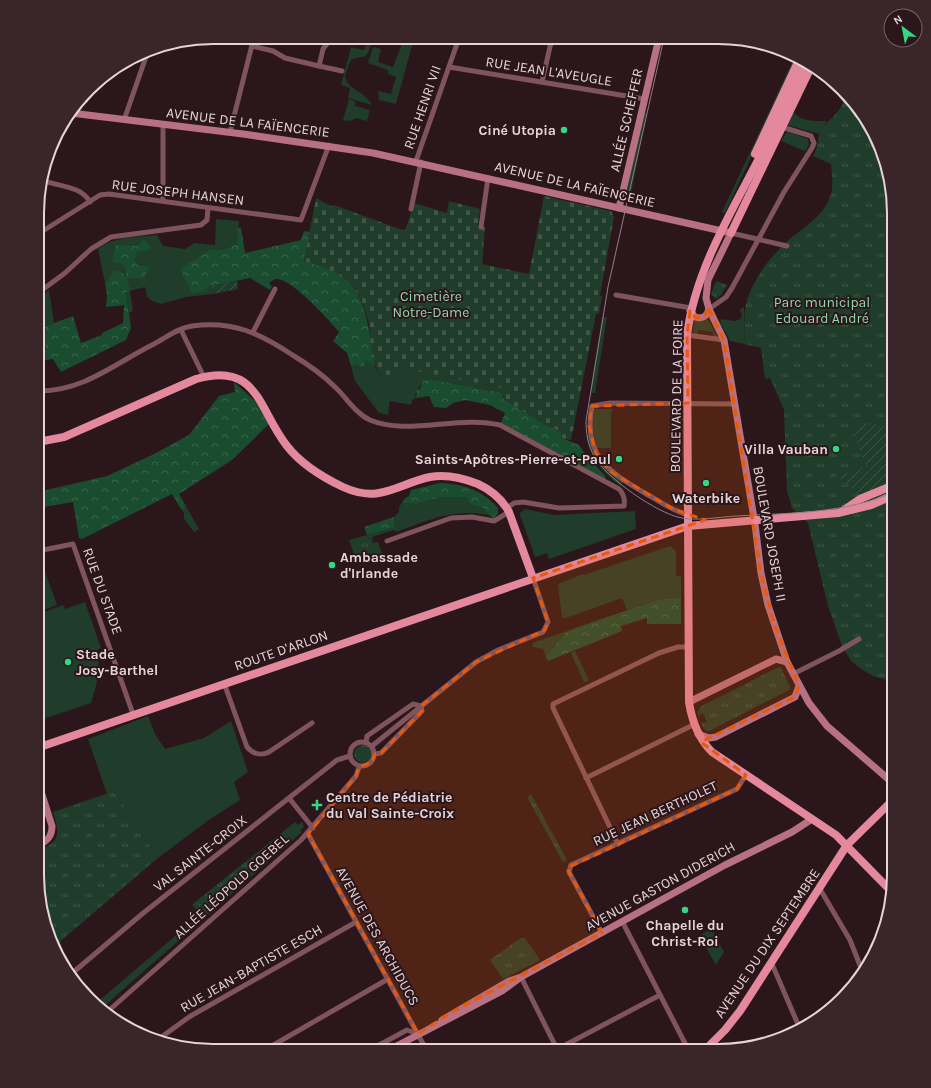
<svg xmlns="http://www.w3.org/2000/svg" width="931" height="1088" font-family="Karla,sans-serif">
<style>
.grass{fill:#203c2a;fill-rule:evenodd}
.forest{fill:url(#forest-crowns)}
.cemetery{fill:url(#cemetery-stones)}
.park{fill:url(#park-tufts)}
.garden{fill:url(#garden-furrows)}
.lines{fill:none;stroke-linecap:round;stroke-linejoin:round}
.street{stroke:#80545d;stroke-width:5}
.secondary{stroke:#b87182;stroke-width:7}
.primary{stroke:#e4889e;stroke-width:8}
.tram{stroke:#917e82;stroke-width:1}
.marked{fill:#e8590c;fill-opacity:0.2;stroke:#e8590c;stroke-width:3;stroke-dasharray:8 5;stroke-linejoin:round}
.poi-dot{fill:#32d882;stroke:#2b161b;stroke-width:1.5}
.labels{text-anchor:middle;stroke-width:4;stroke-linejoin:round;paint-order:stroke}
.street-label{font-size:14px;fill:#e5d5d8;stroke:#2b161b}
.poi-label{font-size:14px;font-weight:bold;fill:#e5d5d8;stroke:#2b161b;text-anchor:end}
.park-label{font-size:14px;fill:#8cd9a7;stroke:#2b161b}
.rim{fill:none;stroke:#e5d5d8;stroke-width:2}
</style>
<defs>
<pattern id="forest-crowns" width="20" height="18" patternUnits="userSpaceOnUse"><rect width="20" height="18" fill="#1a4d30"/><path d="M2 6a3 3 0 1 1 6 0M12 15a3 3 0 1 1 6 0" fill="none" stroke="#3b664d"/></pattern>
<pattern id="cemetery-stones" width="16" height="16" patternUnits="userSpaceOnUse"><rect width="16" height="16" fill="#203c2a"/><path d="M2 7V4a2 2 0 0 1 4 0v3zM10 15v-3a2 2 0 0 1 4 0v3z" fill="#405748"/></pattern>
<pattern id="park-tufts" width="24" height="20" patternUnits="userSpaceOnUse"><rect width="24" height="20" fill="#203c2a"/><path d="M3 7l-1-3M5 7V3M7 7l1-3M15 17l-1-3M17 17v-4M19 17l1-3" fill="none" stroke="#405748"/></pattern>
<pattern id="garden-furrows" width="10" height="10" patternUnits="userSpaceOnUse"><rect width="10" height="10" fill="#203c2a"/><path d="M-1 1l2-2M0 10L10 0M9 11l2-2" fill="none" stroke="#405748"/></pattern>
</defs>
<rect width="100%" height="100%" fill="#2b161b"/>
<g class="grass">
<path d="M 404,38 L 414,38 L 396,104 L 379,100 L 378,91 L 391,94 L 396,77 L 388,74 L 388,70 L 368,63 L 373,47 L 381,49 L 378,62 L 393,67 Z"/>
<path d="M 367,41 L 372,42 C 365,65 364,52 350,61 L 345,76 C 348,91 363,89 372,105 L 348,98 L 350,88 L 341,85 L 351,47 L 364,50 Z"/>
<path d="M 794,58 L 797,59 L 725,213 L 722,212 Z"/>
<path d="M 349,99 L 356,102 L 355,106 L 370,110 L 367,121 L 356,118 L 350,121 L 343,120 Z"/>
<path d="M 793,112 C 801,122 815,121 827,121 L 819,134 L 787,125 Z"/>
<path d="M 644,113 L 647,113 L 631,193 L 626,193 Z"/>
<path d="M 787,131 L 808,139 L 809,145 L 805,151 L 781,141 Z"/>
<path d="M 216,219 L 239,221 L 237,244 L 222,250 L 209,250 L 181,269 L 192,294 L 204,291 L 211,286 L 213,294 L 186,297 L 161,304 L 152,301 L 147,297 L 145,287 L 130,291 L 133,311 L 129,313 L 126,292 L 114,271 L 105,283 L 98,249 C 114,236 138,237 157,235 L 163,246 L 185,249 L 194,243 L 215,245 ZM 142,240 L 148,251 L 138,252 L 135,259 L 137,265 L 127,278 L 124,265 L 136,246 Z"/>
<path d="M 49,290 L 54,323 L 38,329 L 38,298 Z"/>
<path d="M 744,307 L 744,344 L 730,341 L 720,322 L 721,319 L 735,321 L 741,319 L 742,314 L 739,310 Z"/>
<path d="M 602,317 L 607,317 L 595,393 L 590,393 Z"/>
<path d="M 708,319 L 719,340 L 712,339 L 713,332 L 698,330 L 697,336 L 693,336 L 694,321 L 704,321 Z"/>
<path d="M 365,360 L 375,366 L 380,376 L 403,367 L 417,369 L 417,371 L 504,388 L 503,393 L 430,379 L 423,381 L 415,395 L 416,398 L 412,400 L 411,405 L 390,401 L 388,415 L 379,413 L 355,381 L 351,366 Z"/>
<path d="M 594,409 L 613,409 L 611,412 L 611,448 L 596,448 L 592,426 Z"/>
<path d="M 586,436 L 589,436 C 595,458 604,470 623,482 L 621,486 C 602,472 591,459 586,436 Z"/>
<path d="M 441,497 L 467,497 L 470,505 L 483,508 L 489,515 C 451,508 430,520 396,532 L 394,530 L 372,537 L 374,543 L 367,535 L 394,528 L 394,517 L 399,512 L 399,507 L 402,503 L 416,504 Z"/>
<path d="M 186,506 L 199,529 L 194,532 L 184,519 L 184,513 L 181,509 Z"/>
<path d="M 525,509 L 554,515 L 635,511 L 636,529 L 549,559 L 547,553 L 535,557 L 520,515 L 520,513 Z"/>
<path d="M 670,546 L 676,551 L 676,576 L 681,576 L 681,597 L 657,600 L 627,610 L 622,598 L 566,618 L 562,618 L 558,584 L 583,574 L 584,575 Z"/>
<path d="M 41,560 L 57,605 L 38,612 L 38,562 Z"/>
<path d="M 85,602 L 101,648 L 97,650 C 101,669 97,684 91,703 L 37,721 L 38,614 L 63,605 L 65,609 Z"/>
<path d="M 570,630 L 565,633 L 546,657 L 543,649 L 533,647 L 532,643 Z"/>
<path d="M 575,651 L 589,680 L 584,682 L 571,653 Z"/>
<path d="M 148,716 L 155,734 L 165,749 L 204,738 L 231,721 L 248,772 L 234,782 L 240,800 L 210,819 L 158,858 L 114,791 L 107,794 L 88,739 Z"/>
<path d="M 295,822 L 298,825 L 302,822 L 304,827 L 300,830 L 302,832 L 101,1009 L 95,1004 L 200,915 L 192,905 L 195,902 L 201,910 L 255,867 L 249,859 Z"/>
<path d="M 711,929 L 724,952 L 716,965 L 699,936 Z"/>
</g>
<g class="forest">
<path d="M 238,227 L 241,228 L 245,253 L 301,240 L 304,231 L 310,232 L 304,261 C 314,264 325,265 334,270 C 370,292 367,329 375,366 L 365,360 L 364,366 L 360,367 L 357,364 L 351,366 L 347,353 L 333,341 L 339,332 C 329,320 292,279 277,279 C 273,279 272,281 269,283 L 272,287 L 270,290 L 250,278 L 211,286 L 204,291 L 192,294 L 180,269 L 209,250 L 222,250 L 237,244 Z"/>
<path d="M 142,240 L 145,240 L 151,247 L 148,251 L 138,252 L 135,259 L 137,265 L 149,267 L 144,278 L 127,278 L 130,291 L 126,292 L 131,328 L 126,340 L 61,372 L 53,359 L 38,361 L 38,329 L 73,316 L 81,343 L 102,335 L 102,333 L 123,323 L 124,305 L 106,307 L 107,295 L 105,283 L 114,271 L 120,271 L 127,277 L 124,265 L 112,262 L 116,245 L 136,246 Z"/>
<path d="M 430,379 L 503,393 L 502,398 L 544,424 L 562,432 L 561,438 L 579,445 L 592,464 L 595,465 L 606,477 L 605,479 L 501,423 L 505,413 L 490,405 L 465,400 L 453,403 L 446,408 L 434,407 L 429,396 L 416,398 L 417,390 L 420,389 L 423,381 Z"/>
<path d="M 234,382 L 256,402 L 269,424 L 232,460 L 179,494 L 186,506 L 181,509 L 172,494 L 82,539 L 79,538 L 73,502 L 38,508 L 38,492 L 107,476 L 152,455 L 189,435 L 219,396 L 235,392 Z"/>
<path d="M 440,483 C 464,484 482,490 498,508 L 498,514 L 493,518 L 489,515 L 483,508 L 470,505 L 467,497 L 441,497 L 416,504 L 402,503 L 404,499 L 409,496 L 411,490 Z"/>
<path d="M 394,517 L 394,528 L 367,535 L 364,527 Z"/>
<path d="M 681,597 L 681,624 L 647,624 L 647,618 L 621,626 L 622,631 L 548,661 L 546,657 L 565,633 L 570,630 L 657,600 Z"/>
</g>
<path class="cemetery" d="M 544,196 L 611,211 L 614,217 L 600,296 L 602,296 L 599,313 L 596,314 L 571,440 L 561,438 L 562,432 L 544,424 L 502,398 L 503,388 L 417,371 L 417,369 C 402,366 396,369 384,378 L 382,375 L 380,376 C 372,360 370,343 369,325 C 369,321 366,315 365,310 C 355,278 334,270 304,261 L 316,198 L 333,207 L 334,205 L 405,231 L 414,203 L 447,213 L 449,201 L 480,209 L 478,226 L 485,227 L 482,264 L 529,274 Z"/>
<g class="park">
<path d="M 844,96 L 870,125 L 888,167 L 894,212 L 894,682 L 873,676 L 861,669 L 851,661 L 842,646 L 828,606 L 808,523 L 792,508 L 787,491 L 784,410 L 770,378 L 765,379 L 761,348 L 744,344 C 745,323 742,309 751,290 C 759,271 775,252 790,239 C 804,227 823,216 830,197 C 834,186 832,176 831,164 L 813,156 C 819,146 817,139 820,132 C 827,119 844,112 844,96 Z"/>
<path d="M 716,281 L 727,285 L 721,295 L 716,299 L 711,294 Z"/>
<path d="M 367,535 L 373,543 L 378,542 L 382,553 L 357,563 L 349,540 Z"/>
<path d="M 779,667 L 781,668 L 790,687 L 789,690 L 709,731 L 705,730 L 701,723 L 707,722 L 703,713 L 700,714 L 699,718 L 698,712 L 700,707 Z"/>
<circle cx="363" cy="754" r="9"/>
<path d="M 114,791 L 158,858 L 64,938 L 54,948 L 43,921 L 37,876 L 37,850 C 61,842 60,835 53,812 Z"/>
<path d="M 531,794 L 567,860 L 563,862 L 527,797 Z"/>
<path d="M 249,859 L 256,867 L 201,910 L 195,902 Z"/>
<path d="M 521,938 L 525,938 L 540,960 L 503,979 L 491,962 L 491,959 Z"/>
</g>
<g class="garden">
<path d="M 237,280 L 238,289 L 213,294 L 211,286 Z"/>
<path d="M 860,422 L 894,427 L 894,480 L 860,494 L 839,478 L 845,470 L 850,475 L 853,469 L 857,467 L 869,472 L 870,470 C 860,459 861,446 853,438 L 857,433 L 853,430 Z"/>
</g>
<g class="lines">
<g class="street">
<path d="M 332,37 L 323,49 L 319,66 L 342,71"/>
<path d="M 252,46 L 273,51 L 285,58 L 319,66"/>
<path d="M 449,67 L 645,99"/>
<path d="M 542,82 L 552,38"/>
<path d="M 124,120 L 148,51"/>
<path d="M 163,124 L 163,201"/>
<path d="M 230,132 L 254,37"/>
<path d="M 416,161 L 459,38"/>
<path d="M 42,180 C 59,187 80,185 90,202"/>
<path d="M 411,209 L 421,162"/>
<path d="M 481,227 L 488,178"/>
<path d="M 731,233 L 787,246"/>
<path d="M 38,234 L 100,195 L 109,194 L 301,220 L 329,145"/>
<path d="M 38,293 L 65,273 L 91,249 L 111,237 L 201,225 L 207,220 L 208,208"/>
<path d="M 616,295 L 691,308"/>
<path d="M 709,309 L 726,297 L 732,288 L 784,192 L 812,148 L 814,143 L 811,136 L 782,127"/>
<path d="M 181,330 L 204,377"/>
<path d="M 253,332 L 275,289"/>
<path d="M 687,335 L 724,340"/>
<path d="M 38,391 C 83,392 117,362 154,344 C 167,337 178,328 192,326 C 233,320 261,334 294,356 C 309,365 322,374 335,387 C 346,397 356,414 370,420 C 407,436 459,415 500,425 L 619,489 C 624,494 625,500 624,506 L 559,508 L 523,502 L 514,503 L 507,508"/>
<path d="M 689,515 C 674,512 661,502 648,495 C 609,472 582,456 592,406 L 610,403 L 735,404"/>
<path d="M 387,541 L 451,518 L 472,517 L 494,521 L 509,512"/>
<path d="M 38,551 L 73,544 L 133,714"/>
<path d="M 793,674 L 839,651 L 859,639"/>
<path d="M 224,683 L 247,747 C 253,754 261,756 269,752 L 312,723"/>
<circle cx="362" cy="754" r="12"/>
<path d="M 366,742 L 367,736 L 413,704 L 421,706 L 422,711 L 381,753 L 375,754"/>
<path d="M 372,746 L 476,662 L 498,650 L 543,632 L 548,622 L 533,578"/>
<path d="M 586,778 L 693,725"/>
<path d="M 289,798 L 313,828"/>
<path d="M 308,834 L 427,1051"/>
<path d="M 618,844 L 553,708 L 553,704 L 659,653 L 678,647 L 688,647"/>
<path d="M 820,889 L 850,940 L 863,973"/>
<path d="M 622,921 L 689,1051"/>
<path d="M 602,933 L 569,872 L 571,865 L 737,789 L 746,775"/>
<path d="M 772,964 L 800,1029"/>
<path d="M 70,975 L 142,914 L 337,760 L 350,756"/>
<path d="M 521,977 L 558,1051"/>
<path d="M 106,1013 L 301,840 L 356,776 L 359,767"/>
<path d="M 160,1038 L 189,1017 L 356,922"/>
<path d="M 263,1051 L 388,979"/>
<path d="M 368,1051 L 407,1030 L 418,1034"/>
<path d="M 554,1051 L 660,995"/>
</g>
<g class="secondary">
<path d="M 71,113 L 243,134 L 373,153 L 731,233 L 708,280 L 706,298 L 709,309 L 724,340 L 755,524 L 761,573 L 768,605 L 787,662 L 809,703 L 827,726 L 894,784"/>
<path d="M 619,208 L 659,38"/>
<path d="M 690,311 L 695,317 C 702,319 707,317 709,309"/>
<path d="M 689,702 L 776,659 L 787,662"/>
<path d="M 698,734 L 709,738 L 716,737 L 795,697 L 799,686"/>
<path d="M 37,845 C 47,842 52,837 52,826 L 37,779"/>
<path d="M 442,1020 L 509,981 L 518,978"/>
<path d="M 387,1051 L 502,991 L 521,977 L 725,865 L 792,832 L 812,819"/>
</g>
<g class="primary">
<path d="M 805,63 C 793,87 782,112 770,137 C 739,200 696,264 687,335 L 689,702 C 692,722 698,738 712,752 L 836,835 L 892,892"/>
<path d="M 755,154 L 799,60"/>
<path d="M 731,233 L 812,65"/>
<path d="M 38,442 L 64,437 L 196,379 C 258,361 258,409 287,446 C 301,464 322,477 343,487 C 380,504 397,484 430,477 C 446,474 463,478 478,484 C 491,490 502,499 509,512 L 533,578"/>
<path d="M 844,510 L 860,499 L 894,485"/>
<path d="M 37,748 L 688,526 L 838,513 L 871,505 L 894,495"/>
<path d="M 704,1051 L 725,1030 L 740,1011 L 847,845 L 894,799"/>
</g>
<path class="tram" d="M 664,38 L 608,287 L 586,421 C 586,433 588,445 594,456 C 606,478 658,514 682,518 C 699,521 719,517 736,516 C 788,513 845,514 894,492"/>
</g>
<path class="marked" d="M 709,309 L 724,340 L 761,573 L 774,623 L 799,686 L 795,697 L 701,742 L 746,775 L 737,789 L 567,868 L 602,933 L 450,1013 L 418,1034 L 308,834 L 356,776 L 359,767 L 372,762 L 375,754 L 381,753 L 422,711 L 421,706 L 476,662 L 545,630 L 548,622 L 533,578 L 705,520 L 673,509 L 611,472 L 596,454 L 589,425 L 592,406 L 688,403 L 687,335 L 690,311 L 695,317 L 702,318 Z"/>
<g class="poi-dot">
<circle cx="564" cy="130" r="4"/>
<circle cx="836" cy="449" r="4"/>
<circle cx="619" cy="459" r="4"/>
<circle cx="706" cy="483" r="4"/>
<circle cx="332" cy="565" r="4"/>
<circle cx="68" cy="662" r="4"/>
<path d="M315 799h4v4h4v4h-4v4h-4v-4h-4v-4h4z"/>
<circle cx="685" cy="910" r="4"/>
</g>
<g class="labels">
<g class="street-label">
<text transform="translate(549 71) rotate(9)" y="5">RUE JEAN L'AVEUGLE</text>
<text transform="translate(422 107) rotate(-71)" y="5">RUE HENRI VII</text>
<text transform="translate(626 120) rotate(-77)" y="5">ALLÉE SCHEFFER</text>
<text transform="translate(248 122) rotate(7)" y="5">AVENUE DE LA FAÏENCERIE</text>
<text transform="translate(575 184) rotate(13)" y="5">AVENUE DE LA FAÏENCERIE</text>
<text transform="translate(178 192) rotate(7)" y="5">RUE JOSEPH HANSEN</text>
<text transform="translate(676 396) rotate(-89)" y="5">BOULEVARD DE LA FOIRE</text>
<text transform="translate(770 534) rotate(80)" y="5">BOULEVARD JOSEPH II</text>
<text transform="translate(103 591) rotate(70)" y="5">RUE DU STADE</text>
<text transform="translate(281 650) rotate(-19)" y="5">ROUTE D'ARLON</text>
<text transform="translate(655 813) rotate(-25)" y="5">RUE JEAN BERTHOLET</text>
<text transform="translate(200 853) rotate(-38)" y="5">VAL SAINTE-CROIX</text>
<text transform="translate(231 886) rotate(-42)" y="5">ALLÉE LÉOPOLD GOEBEL</text>
<text transform="translate(660 886) rotate(-29)" y="5">AVENUE GASTON DIDERICH</text>
<text transform="translate(378 936) rotate(61)" y="5">AVENUE DES ARCHIDUCS</text>
<text transform="translate(767 943) rotate(-56)" y="5">AVENUE DU DIX SEPTEMBRE</text>
<text transform="translate(251 968) rotate(-30)" y="5">RUE JEAN-BAPTISTE ESCH</text>
</g>
<g class="poi-label">
<text x="556" y="135">Ciné Utopia</text>
<text x="828" y="454">Villa Vauban</text>
<text x="611" y="464">Saints-Apôtres-Pierre-et-Paul</text>
<text x="706" y="503" text-anchor="middle">Waterbike</text>
<text x="340" y="562" text-anchor="start">Ambassade<tspan x="340" dy="16">d'Irlande</tspan></text>
<text x="76" y="659" text-anchor="start">Stade<tspan x="76" dy="16">Josy-Barthel</tspan></text>
<text x="326" y="802" text-anchor="start">Centre de Pédiatrie<tspan x="326" dy="16">du Val Sainte-Croix</tspan></text>
<text x="685" y="930" text-anchor="middle">Chapelle du<tspan x="685" dy="16">Christ-Roi</tspan></text>
</g>
<g class="park-label">
<text x="431" y="301">Cimetière<tspan x="431" dy="16">Notre-Dame</tspan></text>
<text x="822" y="307">Parc municipal<tspan x="822" dy="16">Edouard André</tspan></text>
</g>
</g>
<path d="M0 0H931V1088H0ZM213 44H718A169 169 0 0 1 887 213V875A169 169 0 0 1 718 1044H213A169 169 0 0 1 44 875V213A169 169 0 0 1 213 44Z" fill="#3a252a" fill-rule="evenodd"/>
<path class="rim" d="M213 44H718A169 169 0 0 1 887 213V875A169 169 0 0 1 718 1044H213A169 169 0 0 1 44 875V213A169 169 0 0 1 213 44Z"/>
<g transform="translate(903 28) rotate(328)"><circle r="19" fill="#2b161b" stroke="#756267"/>
<path d="M0-3L7 15L0 10L-7 15Z" fill="#32d882"/>
<text y="-6" font-size="11" font-weight="bold" text-anchor="middle" fill="#e5d5d8">N</text>
</g>
</svg>
